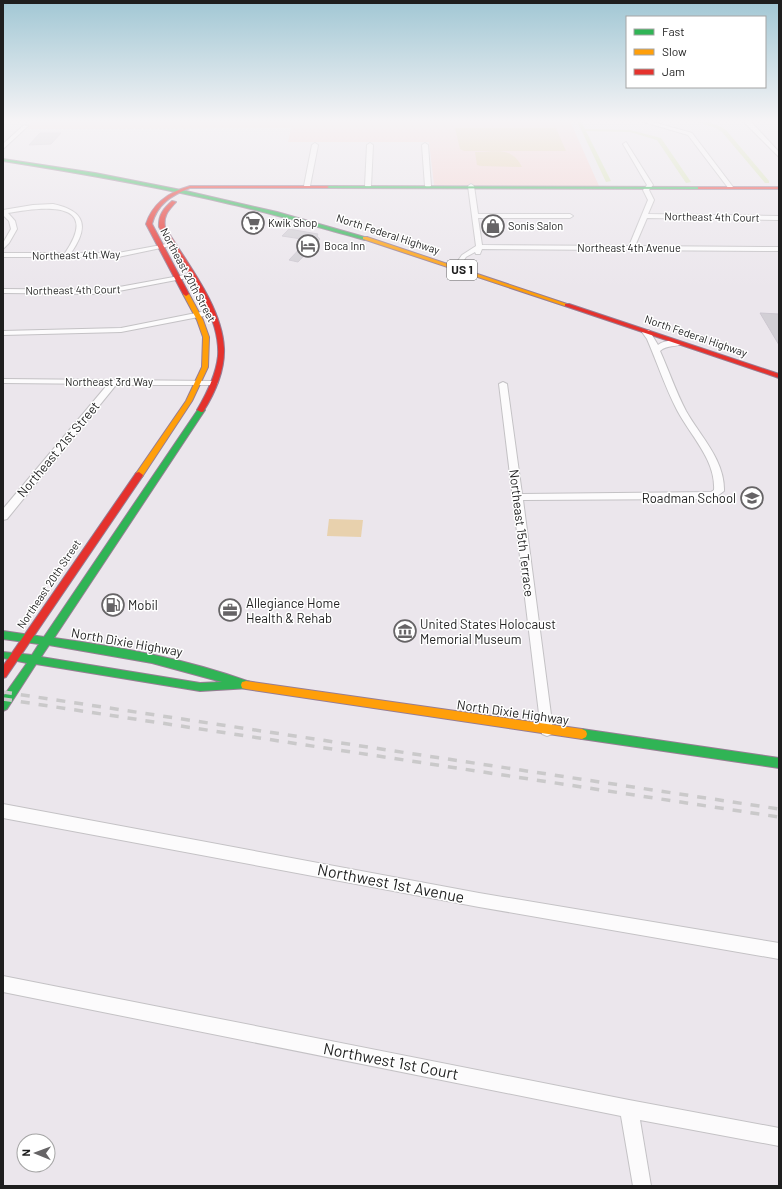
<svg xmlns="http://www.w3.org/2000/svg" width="782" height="1189" font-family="Barlow,sans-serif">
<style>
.park{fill:#f5d3d1}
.pitch{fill:#e8d1ad}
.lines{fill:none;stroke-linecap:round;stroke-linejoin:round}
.canal{fill:#d8e3b6;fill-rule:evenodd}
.building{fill:#d2cfd5;stroke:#ccc7d0}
.street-casing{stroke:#c4c2c5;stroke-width:2}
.fast-casing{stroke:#977d94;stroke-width:2}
.slow-casing{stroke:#977d94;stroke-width:2}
.jam-casing{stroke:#977d94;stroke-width:2}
.street{fill:#fcfbfc;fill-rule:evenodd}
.fast{fill:#30b455;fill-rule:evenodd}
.slow{fill:#ff9f0a;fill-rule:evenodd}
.jam{fill:#e5322d;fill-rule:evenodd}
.rail{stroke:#cac9ca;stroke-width:3.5;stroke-dasharray:9 9;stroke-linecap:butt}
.labels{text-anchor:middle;stroke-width:3;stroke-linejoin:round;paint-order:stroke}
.far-street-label{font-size:11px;fill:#1e1e1e;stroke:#fff}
.far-poi-label{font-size:11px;fill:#1e1e1e;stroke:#fff;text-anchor:start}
.shield{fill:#fff;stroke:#626262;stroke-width:1}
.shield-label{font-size:12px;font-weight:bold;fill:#1e1e1e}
.street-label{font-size:13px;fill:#1e1e1e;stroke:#fff}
.poi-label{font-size:13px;fill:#1e1e1e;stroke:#fff;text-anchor:start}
.near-street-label{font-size:16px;fill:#1e1e1e;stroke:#fff}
</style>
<rect width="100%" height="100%" fill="#ebe6ec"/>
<path class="park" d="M 32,121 L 570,121 L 599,186 L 434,185 L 429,142 L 288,142 L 291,128 L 28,129 Z"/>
<g class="pitch">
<path d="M 455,128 L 556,128 L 566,151 L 464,151 L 460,149 Z"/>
<path d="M 475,152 C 496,152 512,146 522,167 L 481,166 L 477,165 Z"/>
<path d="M 329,519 L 363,520 L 361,537 L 327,536 Z"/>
</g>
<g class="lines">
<g class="canal">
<path d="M 577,121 L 581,121 L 585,129 L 630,130 L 661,138 L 691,182 L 686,183 L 657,140 L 630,132 L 586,131 L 611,181 L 606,182 Z"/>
<path d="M 695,121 C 706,121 717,124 726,130 L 769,181 L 769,183 L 765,183 L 722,132 L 716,128 Z"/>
</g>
</g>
<g class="building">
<path d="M 40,133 L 61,133 L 51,144 L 29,145 Z"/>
<path d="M 289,229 L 318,234 L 317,236 L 320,239 L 298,262 L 289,260 L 308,240 L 282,236 Z"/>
<path d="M 760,313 L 779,314 L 779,345 Z"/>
</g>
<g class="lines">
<g class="street-casing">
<g id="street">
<path d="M 641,121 L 649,121 L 692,133 L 733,187 L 733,189 L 729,189 L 688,135 Z"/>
<path d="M 743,121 L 749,121 L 753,124 L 779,152 L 779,157 Z"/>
<path d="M 24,125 L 28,126 L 3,149 L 3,144 Z"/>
<path d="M 626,142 L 653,185 L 649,190 L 654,200 L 648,214 L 779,216 L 779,220 L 647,218 L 635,246 L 779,247 L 779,251 L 482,249 L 480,254 L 476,254 L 475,252 L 466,257 L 462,263 L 458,263 L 457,262 L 462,255 L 476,246 L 468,186 L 471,184 L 474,186 L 478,214 L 570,214 L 573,216 L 570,218 L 478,218 L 482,245 L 629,246 L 648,200 L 643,190 L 647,185 L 623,144 Z"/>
<path d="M 315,143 L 318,145 L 310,186 L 307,188 L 304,186 L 312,145 Z"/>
<path d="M 370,143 L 373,145 L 371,186 L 368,188 L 365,186 L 367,145 Z"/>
<path d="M 425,143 L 428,145 L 431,186 L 428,188 L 425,186 L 422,145 Z"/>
<path d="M 53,204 C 86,211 89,227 71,253 L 118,253 L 172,243 L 175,245 L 118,257 L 3,257 L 3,253 L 65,253 C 102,199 41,207 8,213 L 15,221 L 17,229 L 9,243 L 3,249 L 3,243 L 11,229 L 9,221 L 3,215 L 3,210 L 33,205 Z"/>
<path d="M 190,274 L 192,275 L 192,277 L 103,294 L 3,293 L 3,289 L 103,290 Z"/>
<path d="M 211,310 L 215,312 L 214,314 L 121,332 L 3,335 L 3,331 L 121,328 Z"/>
<path d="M 643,330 L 649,330 L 658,345 C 664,340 677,339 683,343 C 676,348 668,344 660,351 C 669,371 676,392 686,411 C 700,436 725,460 724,491 L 716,497 L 699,499 L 523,500 L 553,730 L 552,734 L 547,736 L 542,734 L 541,730 L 499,384 L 503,382 L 507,384 L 522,494 L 711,492 L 714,490 C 716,460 690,435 677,410 C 665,387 657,362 647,339 L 642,332 Z"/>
<path d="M 3,379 L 214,381 L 218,383 L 214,385 L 116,385 L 7,519 L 3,520 L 3,509 L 108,384 L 3,383 Z"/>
<path d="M 3,804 L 479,893 L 779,943 L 779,959 L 479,907 L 3,818 Z"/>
<path d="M 3,976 L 629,1100 L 779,1128 L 779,1146 L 640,1120 L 651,1186 L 633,1186 L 621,1116 L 3,992 Z"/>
</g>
</g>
<g class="fast-casing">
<g id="fast">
<path d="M 3,159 L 95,173 L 186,191 L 277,212 L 368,238 L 365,240 C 320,228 275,214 230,204 C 155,186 79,173 3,161 Z"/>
<path d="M 325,186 L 700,187 L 702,188 L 700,189 L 327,188 Z"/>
<path d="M 199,408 L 203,408 L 205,410 L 54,638 C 120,647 187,659 250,682 L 251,685 L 250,688 L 200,691 L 36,664 L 7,709 L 3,711 L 3,697 L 27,663 L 3,658 L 3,652 L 32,655 L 39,644 L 3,639 L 3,631 L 44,637 ZM 49,645 L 152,663 L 222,682 L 200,683 L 41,657 Z"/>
<path d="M 582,729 L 779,758 L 779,768 L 582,739 L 578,737 L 577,734 L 578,731 Z"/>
</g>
</g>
<g class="slow-casing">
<g id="slow">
<path d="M 363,237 L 367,237 L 570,305 L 565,306 L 363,239 Z"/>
<path d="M 186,292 L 189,294 L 203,320 L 209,337 L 208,367 L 192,401 L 142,477 L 139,478 L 135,475 L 186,401 L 202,367 L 203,337 L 197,320 L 183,294 Z"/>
<path d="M 246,681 L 582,729 L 586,731 L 587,734 L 586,737 L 582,739 L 246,689 L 242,688 L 241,685 L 242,682 Z"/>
</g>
</g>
<g class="jam-casing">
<g id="jam">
<path d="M 190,186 L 327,186 L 329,187 L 327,188 L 190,188 C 172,195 157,204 152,224 L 189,294 L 186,296 L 183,294 L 146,224 C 153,203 169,192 190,186 Z"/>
<rect x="698" y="187" width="81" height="2"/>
<path d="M 172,201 L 176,202 C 169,210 163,215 165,227 C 186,262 222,306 224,348 C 225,370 215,393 203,412 L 201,412 L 197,410 C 207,393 216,375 218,356 C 221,313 181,262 159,227 C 158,215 164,208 172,201 Z"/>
<path d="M 565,304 L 569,304 L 779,374 L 779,378 L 565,306 Z"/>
<path d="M 139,472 L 143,475 L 142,477 L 6,677 L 3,678 L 3,666 L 136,473 Z"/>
</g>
</g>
<use href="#street" class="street"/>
<use href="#fast" class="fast"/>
<use href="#slow" class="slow"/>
<use href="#jam" class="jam"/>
<g class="rail">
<path d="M 3,692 L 779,809"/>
<path d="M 3,699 L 779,817"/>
</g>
</g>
<linearGradient id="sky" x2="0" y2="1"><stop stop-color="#a1c7d4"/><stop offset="0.42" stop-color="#f6f4f6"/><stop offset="1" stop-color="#f6f4f6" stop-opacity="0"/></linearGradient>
<rect width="782" height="288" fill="url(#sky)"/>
<defs>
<g id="supermarket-ring" transform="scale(1.15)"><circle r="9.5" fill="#fff" stroke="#666466" stroke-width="1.5"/><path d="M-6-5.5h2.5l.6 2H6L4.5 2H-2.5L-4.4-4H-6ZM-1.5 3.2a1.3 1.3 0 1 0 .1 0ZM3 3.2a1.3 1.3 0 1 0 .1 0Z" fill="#666466"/></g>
<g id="shop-ring" transform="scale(1.15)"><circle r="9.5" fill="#fff" stroke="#666466" stroke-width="1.5"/><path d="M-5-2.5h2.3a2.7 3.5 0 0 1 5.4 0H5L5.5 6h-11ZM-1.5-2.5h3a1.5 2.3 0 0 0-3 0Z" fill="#666466"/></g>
<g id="hotel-ring" transform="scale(1.15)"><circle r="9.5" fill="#fff" stroke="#666466" stroke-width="1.5"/><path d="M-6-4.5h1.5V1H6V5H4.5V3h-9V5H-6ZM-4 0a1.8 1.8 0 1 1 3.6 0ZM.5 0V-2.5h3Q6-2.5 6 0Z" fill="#666466"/></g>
<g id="school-ring" transform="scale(1.15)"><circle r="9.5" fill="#fff" stroke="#666466" stroke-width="1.5"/><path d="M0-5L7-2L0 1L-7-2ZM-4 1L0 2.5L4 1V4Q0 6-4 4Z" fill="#666466"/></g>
<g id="fuel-ring" transform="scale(1.15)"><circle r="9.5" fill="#fff" stroke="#666466" stroke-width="1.5"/><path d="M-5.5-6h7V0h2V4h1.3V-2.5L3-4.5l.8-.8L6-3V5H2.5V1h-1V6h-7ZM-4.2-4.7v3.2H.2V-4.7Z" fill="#666466"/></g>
<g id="office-ring" transform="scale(1.15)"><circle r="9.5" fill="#fff" stroke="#666466" stroke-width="1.5"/><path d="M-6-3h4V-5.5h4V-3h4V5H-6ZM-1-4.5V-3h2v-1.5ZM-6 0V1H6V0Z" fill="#666466"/></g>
<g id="museum-ring" transform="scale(1.15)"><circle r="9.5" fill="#fff" stroke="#666466" stroke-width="1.5"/><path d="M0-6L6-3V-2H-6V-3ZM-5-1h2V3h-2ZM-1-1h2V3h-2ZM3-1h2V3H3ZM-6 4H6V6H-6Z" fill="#666466"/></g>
</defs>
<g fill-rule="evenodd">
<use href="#supermarket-ring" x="253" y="223"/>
<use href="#shop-ring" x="493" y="226"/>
<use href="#hotel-ring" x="308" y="246"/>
<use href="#school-ring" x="752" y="498"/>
<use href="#fuel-ring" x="113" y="605"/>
<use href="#office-ring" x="230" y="610"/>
<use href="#museum-ring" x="405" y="631"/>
</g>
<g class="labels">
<g class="far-street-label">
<text transform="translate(712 217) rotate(1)" y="4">Northeast 4th Court</text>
<text transform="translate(388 234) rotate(18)" y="4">North Federal Highway</text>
<text x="629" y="252">Northeast 4th Avenue</text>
<text transform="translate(76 255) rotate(-1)" y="4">Northeast 4th Way</text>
<text transform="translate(188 275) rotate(62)" y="4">Northeast 20th Street</text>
<text transform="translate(73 290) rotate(-1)" y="4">Northeast 4th Court</text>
<text transform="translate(696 336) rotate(19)" y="4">North Federal Highway</text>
<text x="109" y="386">Northeast 3rd Way</text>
<text transform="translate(49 584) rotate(-56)" y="4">Northeast 20th Street</text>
</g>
<g class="far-poi-label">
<text x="268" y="227">Kwik Shop</text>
<text x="508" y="230">Sonis Salon</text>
<text x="324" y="250">Boca Inn</text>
</g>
<rect class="shield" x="447" y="260" width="30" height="20" rx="3"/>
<g class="shield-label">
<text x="462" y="274">US 1</text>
</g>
<g class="street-label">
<text transform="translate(58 449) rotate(-50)" y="5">Northeast 21st Street</text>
<text transform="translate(522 533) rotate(83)" y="5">Northeast 15th Terrace</text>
<text transform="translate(127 642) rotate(10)" y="5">North Dixie Highway</text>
<text transform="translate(513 712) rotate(8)" y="5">North Dixie Highway</text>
</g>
<g class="poi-label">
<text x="736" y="503" text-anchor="end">Roadman School</text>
<text x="246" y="608">Allegiance Home<tspan x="246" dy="15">Health &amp; Rehab</tspan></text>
<text x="128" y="610">Mobil</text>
<text x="420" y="629">United States Holocaust<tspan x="420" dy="15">Memorial Museum</tspan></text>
</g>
<g class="near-street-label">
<text transform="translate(391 883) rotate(11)" y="6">Northwest 1st Avenue</text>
<text transform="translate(391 1061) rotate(11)" y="6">Northwest 1st Court</text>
</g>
</g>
<rect width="782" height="1189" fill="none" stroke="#1e1e1e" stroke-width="8"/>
<rect x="626" y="16" width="140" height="72" fill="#ffffff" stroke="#a5a5a5"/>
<rect x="634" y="29" width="20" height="6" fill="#30b455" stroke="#a5a5a5"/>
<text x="662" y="36" font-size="12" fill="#1e1e1e">Fast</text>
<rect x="634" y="49" width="20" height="6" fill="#ff9f0a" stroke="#a5a5a5"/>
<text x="662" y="56" font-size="12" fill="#1e1e1e">Slow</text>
<rect x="634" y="69" width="20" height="6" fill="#e5322d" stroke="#a5a5a5"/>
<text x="662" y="76" font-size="12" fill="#1e1e1e">Jam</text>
<g transform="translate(36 1153) rotate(271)"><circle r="19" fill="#ffffff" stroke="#a5a5a5"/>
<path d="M0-3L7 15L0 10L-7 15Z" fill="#666466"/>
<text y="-6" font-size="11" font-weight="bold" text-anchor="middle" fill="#1e1e1e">N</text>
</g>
</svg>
